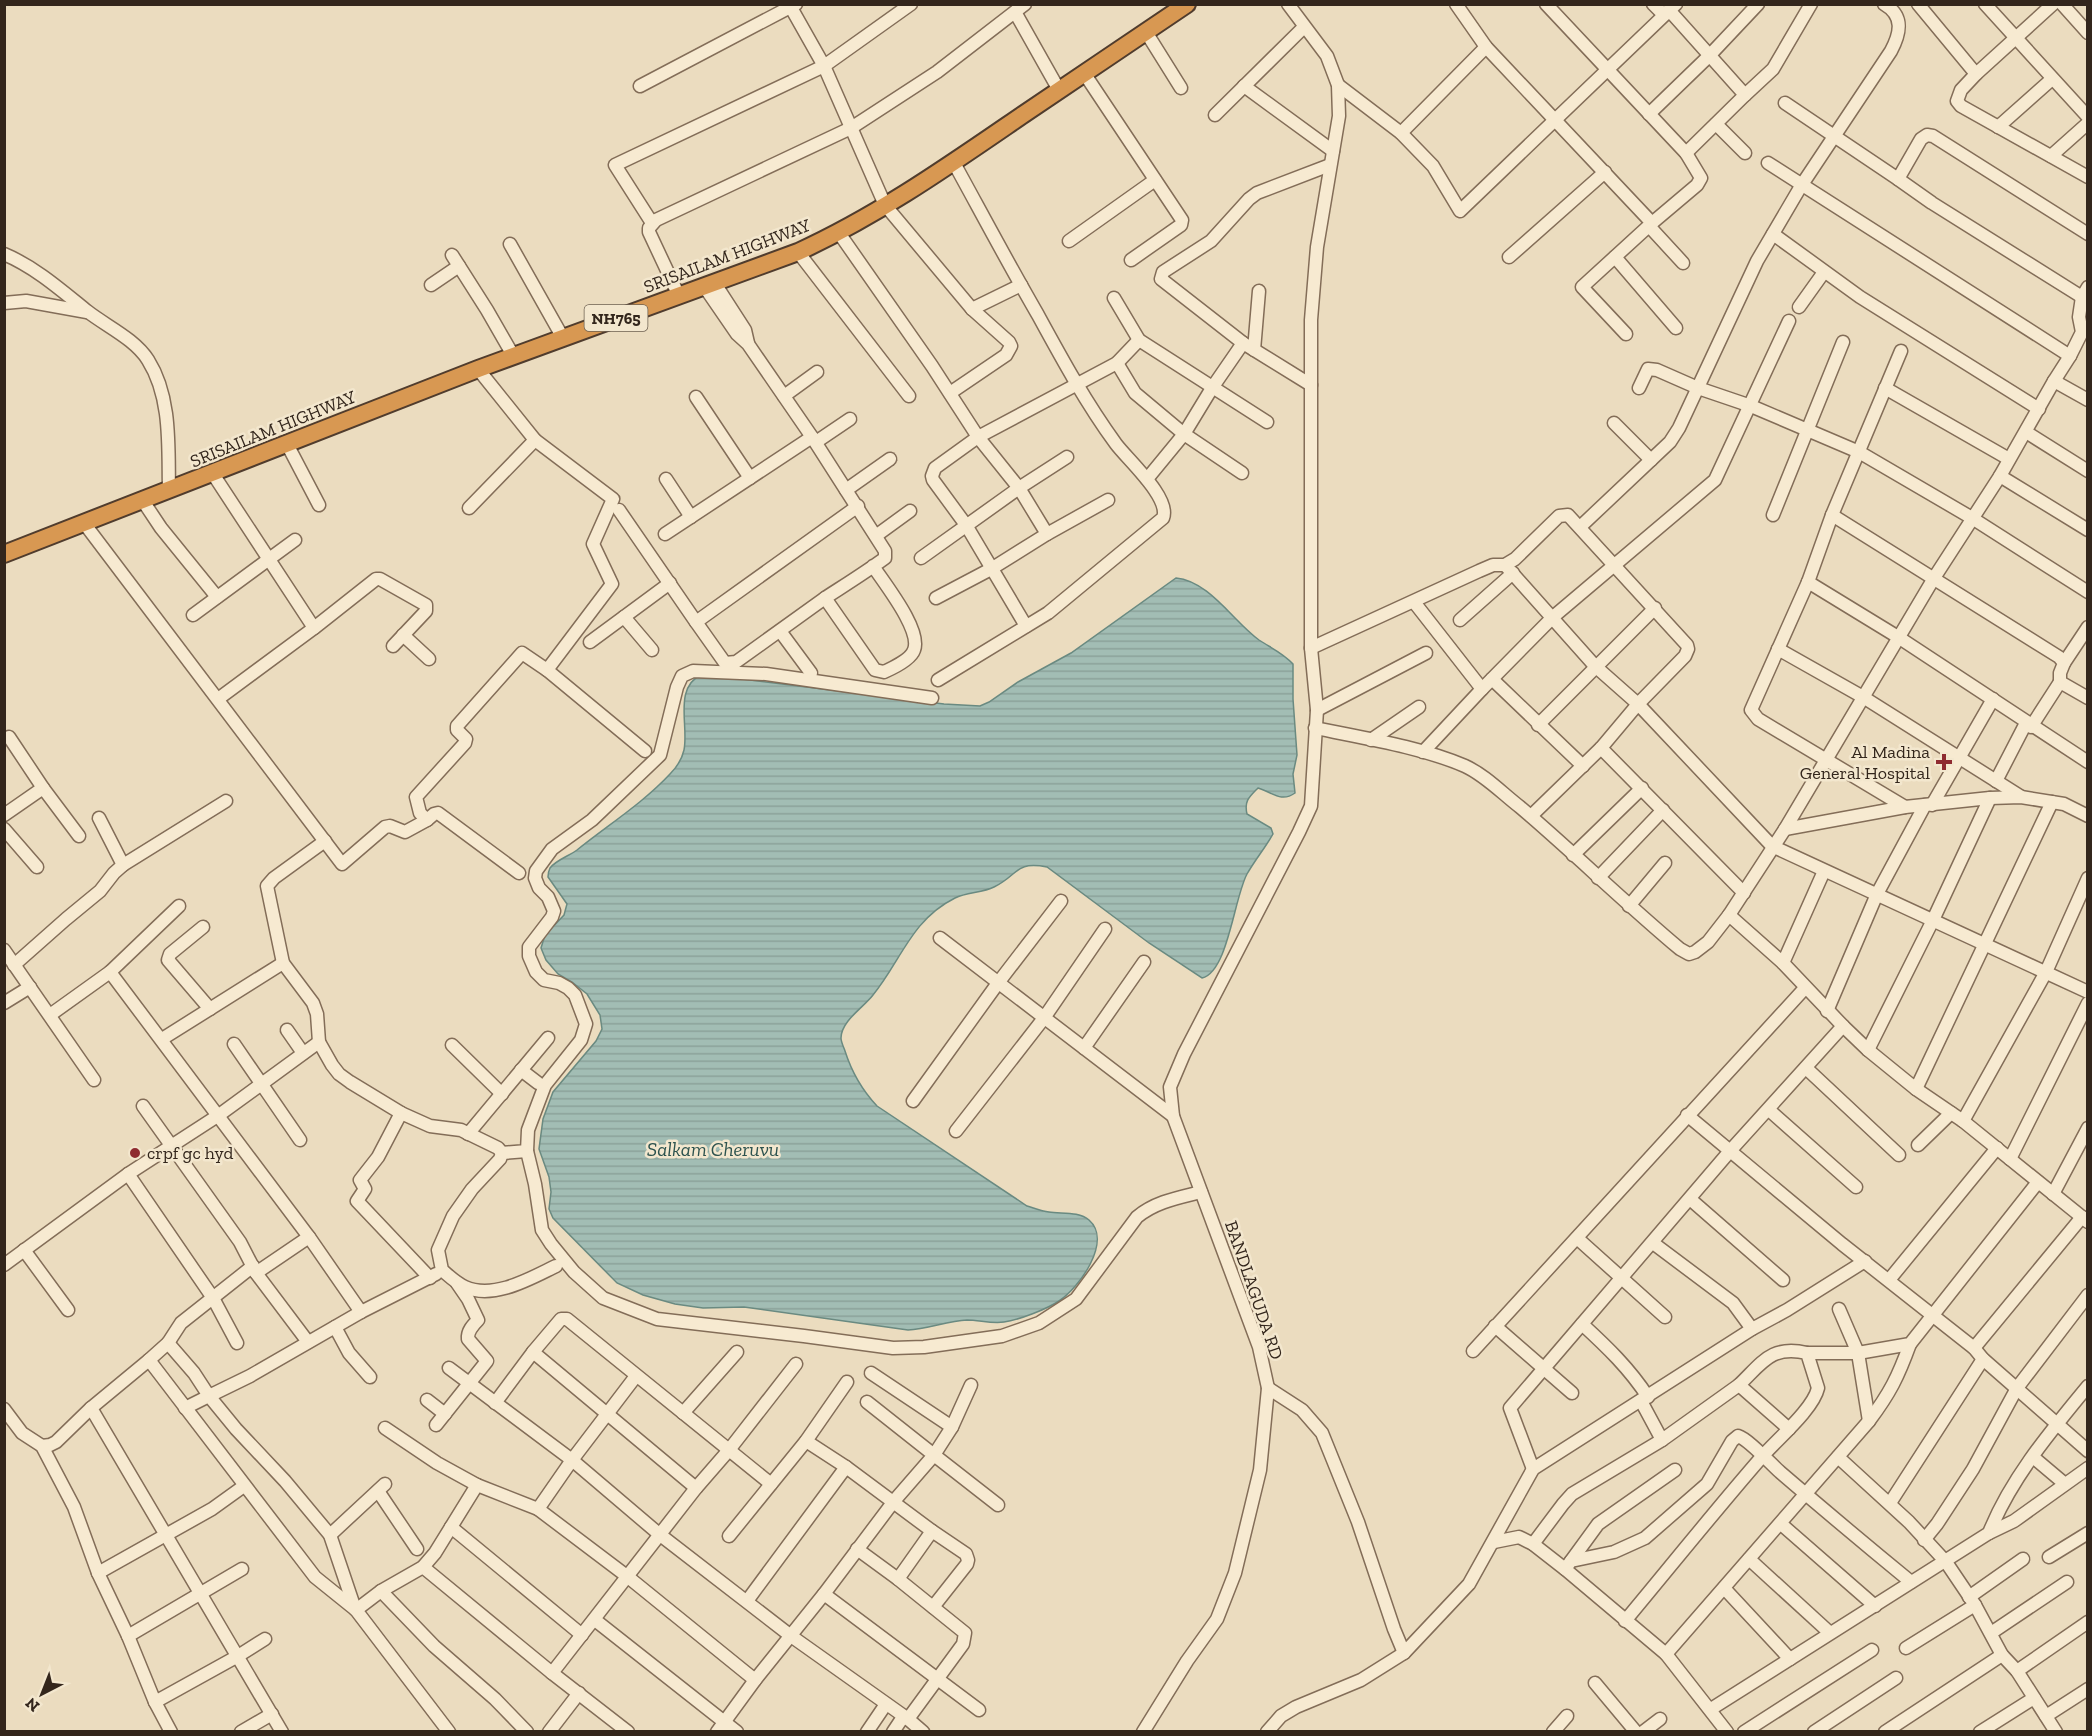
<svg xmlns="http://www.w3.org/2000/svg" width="2092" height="1736" font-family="'Zilla Slab',serif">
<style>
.water{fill:url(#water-rules);stroke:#6a8a81;stroke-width:1.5}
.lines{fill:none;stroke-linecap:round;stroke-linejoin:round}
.minor-casing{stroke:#836d58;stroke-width:15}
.highway-casing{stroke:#503c2d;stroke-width:20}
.minor{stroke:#f7ead1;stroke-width:12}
.highway{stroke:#d89852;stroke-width:16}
.poi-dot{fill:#8f2b30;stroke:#f3e7ce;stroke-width:2}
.labels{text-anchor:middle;stroke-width:5;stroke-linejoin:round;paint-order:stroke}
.shield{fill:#f3e7ce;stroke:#6d6051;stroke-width:1.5}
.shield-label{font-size:16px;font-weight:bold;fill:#33261c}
.street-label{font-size:18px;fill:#33261c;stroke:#f3e7ce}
.poi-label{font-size:18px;fill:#33261c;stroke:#f3e7ce;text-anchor:end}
.water-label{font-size:20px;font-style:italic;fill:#2c524e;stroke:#f3e7ce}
</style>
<defs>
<pattern id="water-rules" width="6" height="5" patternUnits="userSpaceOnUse" patternTransform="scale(1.5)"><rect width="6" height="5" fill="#a2bdb4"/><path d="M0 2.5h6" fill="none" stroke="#8ca29a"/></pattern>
</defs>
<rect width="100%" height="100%" fill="#ebdcbf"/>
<path class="water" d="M 1176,578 C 1209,581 1233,621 1259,640 C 1271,648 1283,653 1293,664 L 1293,699 L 1297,755 L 1293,774 L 1295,793 C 1281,803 1272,792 1258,788 C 1249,797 1244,801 1247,814 L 1271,828 L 1273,834 C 1265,848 1255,860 1247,874 C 1234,898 1228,972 1202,978 L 1149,943 L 1047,867 C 1014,861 1019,875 994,887 C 982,893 967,892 955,898 C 911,920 901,961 873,995 C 864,1007 841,1021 841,1038 C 841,1042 844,1048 845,1051 C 852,1073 862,1090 877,1106 L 1027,1206 C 1034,1208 1041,1211 1049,1212 C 1061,1214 1079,1211 1089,1220 C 1113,1241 1079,1288 1059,1301 C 1047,1309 1019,1320 1004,1322 C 992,1324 979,1320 967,1320 C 947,1321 928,1329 908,1330 L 744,1307 L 703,1308 L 675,1304 L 643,1295 L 617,1283 L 553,1218 L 549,1209 L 551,1192 L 549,1177 L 539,1149 L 543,1119 L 553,1092 L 596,1041 L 602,1029 L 600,1015 L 587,994 L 572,982 L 558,974 L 546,960 L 541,948 L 545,935 L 564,915 L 567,904 L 548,877 C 548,874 549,870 550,868 C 556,860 569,856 577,850 C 608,825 643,803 670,774 C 676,768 682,759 684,750 C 689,725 673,688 702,674 L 944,704 L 980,706 L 989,702 L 1018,682 L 1071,653 Z"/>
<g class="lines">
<g class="minor-casing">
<g id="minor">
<path d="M 789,4 L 824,66 L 885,205 L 972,309 L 1009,342 L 1011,346 L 1006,355 L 950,393"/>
<path d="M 1456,4 L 1486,47 L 1652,223 L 1582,287 L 1626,334"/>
<path d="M 1546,4 L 1686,153 L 1701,178 L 1697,185 L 1652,223"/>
<path d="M 1653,4 L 1664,15"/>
<path d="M 1918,4 L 1976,74"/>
<path d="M 1985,4 L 2088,117"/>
<path d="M 2053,4 L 1976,74 L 1961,90 L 1957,101 L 1961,106 L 2088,177"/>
<path d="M 2062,4 L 2088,33"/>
<path d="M 1669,10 L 1745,95 L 1686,153"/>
<path d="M 1015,12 L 1059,90"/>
<path d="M 1146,32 L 1181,88"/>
<path d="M 1084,73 L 1182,220 L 1181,225 L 1131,260"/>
<path d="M 1338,85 L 1401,133 L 1433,166 L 1460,211 L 1676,4"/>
<path d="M 640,86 L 796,4"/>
<path d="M 1244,86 L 1333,151"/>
<path d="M 1745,95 L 1773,69 L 1811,4"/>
<path d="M 1785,103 L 1898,179 L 1921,139 L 1927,135 L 1933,136 L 2088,234"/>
<path d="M 1649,114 L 1709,56 L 1758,4"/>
<path d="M 1215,115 L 1304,27"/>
<path d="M 1716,124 L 1745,153"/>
<path d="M 1998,127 L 2052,79"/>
<path d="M 1401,133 L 1486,47"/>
<path d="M 2051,156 L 2088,123"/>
<path d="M 1768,163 L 2070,356"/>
<path d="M 1898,179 L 1932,203 L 2082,297"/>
<path d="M 652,223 L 615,165 L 824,66 L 911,4"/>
<path d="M 1649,226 L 1683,263"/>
<path d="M 839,233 L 932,366 L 978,437 L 1019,488 L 1047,534 L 991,569 L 936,598"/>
<path d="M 1773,234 L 1860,297 L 2039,409"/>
<path d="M 1069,241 L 1155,180"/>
<path d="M 510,244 L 563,338"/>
<path d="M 798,252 L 909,396"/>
<path d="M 4,254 C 35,267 61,290 87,311 C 106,326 135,339 148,360 C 172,398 168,448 169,491"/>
<path d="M 452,255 L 487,310 L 514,357"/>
<path d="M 1509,257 L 1605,172"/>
<path d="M 1615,257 L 1676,328"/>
<path d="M 714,282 L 745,330 L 748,343"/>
<path d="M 431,285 L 459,266"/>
<path d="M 704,286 L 737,334 L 748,344 L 812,437 L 885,551 L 885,558 C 866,572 845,585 825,598 L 875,670 L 884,672 C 893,668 911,659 914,650 C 922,630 884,583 873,566"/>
<path d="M 679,296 L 649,232 L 649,228 L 656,220 L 851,128 L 937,72 L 1025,4"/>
<path d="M 1114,298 L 1139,340 L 1267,422"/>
<path d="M 4,303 L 26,301 L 87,312"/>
<path d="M 1799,307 L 1824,272"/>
<path d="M 972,309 L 1021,285"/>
<path d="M 1254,350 L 1259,291"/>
<path d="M 1901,351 L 1832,515 L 1808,582 L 1751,710 L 1758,719 L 1905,807"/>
<path d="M 1117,363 L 1135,393 L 1184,434 L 1242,473"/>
<path d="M 2054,381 L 2088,400"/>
<path d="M 1311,385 L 1243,343 L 1161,279 L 1163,272 L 1211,241 L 1249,199 L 1257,193 L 1330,165"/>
<path d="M 1639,388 L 1648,369 L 1657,370 L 1698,388 L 1751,406 L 1859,452 L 1972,518 L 2088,592"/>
<path d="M 1885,388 L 2009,459"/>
<path d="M 784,396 L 817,372"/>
<path d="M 696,397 L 750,478"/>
<path d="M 1614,423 L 1651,460"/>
<path d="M 2026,432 L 2088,471"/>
<path d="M 816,442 L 850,419"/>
<path d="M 287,444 L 319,505"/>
<path d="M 213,474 L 314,628"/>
<path d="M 2000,476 L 2088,530"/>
<path d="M 666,479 L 691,517"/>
<path d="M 1147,479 L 1184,434 L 1212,388 L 1243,343"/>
<path d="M 846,490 L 890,459"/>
<path d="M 143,501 L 161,528 L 217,597"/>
<path d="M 469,508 L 535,440"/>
<path d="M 619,510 L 696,622"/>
<path d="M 1773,515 L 1843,342"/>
<path d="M 1832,515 L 2059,657 L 2064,663 L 2060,673 L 2060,682 L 2088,698"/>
<path d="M 84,523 L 342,864 L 385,827 L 390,826 L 405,832 L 427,820 L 420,813 L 416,797 L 465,743 L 466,739 L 457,730 L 457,726 L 522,653 L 547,670 L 612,584 L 593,544 L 613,499 L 535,440 L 478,369"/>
<path d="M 1580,527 L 1670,442 L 1679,428 L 1757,261 L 1801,186 L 1891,51 C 1900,34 1905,16 1884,4"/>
<path d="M 665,534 L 812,437"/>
<path d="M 1047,534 L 1108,500"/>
<path d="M 877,535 L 910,511"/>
<path d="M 921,558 L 1019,488 L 1067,457"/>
<path d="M 1505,565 L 1595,666 L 1638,704 L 1772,846 L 2088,992"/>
<path d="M 1808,582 L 1898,637 L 2088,762"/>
<path d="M 825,598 L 736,662 L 725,663 L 696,622 L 858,506"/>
<path d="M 1414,602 L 1482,689"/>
<path d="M 193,615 L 295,540"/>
<path d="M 624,617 L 652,650"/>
<path d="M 1460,620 L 1513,573"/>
<path d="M 1026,626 L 966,525 L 933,480 L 932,476 L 935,468 L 978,437 L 1117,363 L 1139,340"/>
<path d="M 780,631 L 811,673"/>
<path d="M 403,635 L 429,659"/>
<path d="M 590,642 L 670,583"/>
<path d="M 1311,648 L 1479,571 L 1493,565 L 1505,565 L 1515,559 L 1559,516 L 1568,515 L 1687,645 L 1688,649 L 1685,656 L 1638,704 L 1601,748 L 1531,816"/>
<path d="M 1778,649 L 1863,697 L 2020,796"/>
<path d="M 2064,663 L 2088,627"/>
<path d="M 547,670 L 645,751"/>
<path d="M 1492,679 L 1583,766"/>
<path d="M 938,680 L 1048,613 L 1163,518 C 1171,498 1128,460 1116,444 C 1086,403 1062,359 1038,315 C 1009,265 982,214 954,163"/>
<path d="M 218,699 L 314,628 L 376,579 L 380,579 L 426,605 L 426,611 L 393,646"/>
<path d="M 1317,710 L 1426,653"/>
<path d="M 1538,725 L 1655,608"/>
<path d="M 2031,727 L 2060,682"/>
<path d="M 1315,728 C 1363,738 1421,747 1465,766 C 1485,775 1503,794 1520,807 C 1574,853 1625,903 1680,949 L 1689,954 L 1695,952 L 1708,942 L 1729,915 L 1785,829 L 1934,578 L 2000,476 L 2054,381 L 2070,356 L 2082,332 L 2079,317 L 2082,297 L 2088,287"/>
<path d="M 1371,740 L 1419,707"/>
<path d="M 1601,748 L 1744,893"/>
<path d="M 1423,752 L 1482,689 L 1553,617 L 1715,480 L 1789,321"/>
<path d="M 1996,781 L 2026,723"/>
<path d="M 43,788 L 79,836"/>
<path d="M 1932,805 L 1993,699"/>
<path d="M 4,815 L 43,788 L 9,737"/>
<path d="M 99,818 L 123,865"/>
<path d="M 427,820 L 434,814 L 438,813 L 519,873"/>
<path d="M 4,829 L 37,867"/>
<path d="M 1785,829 L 1905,807 L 1990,798 L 2021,797 L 2064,804 L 2088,816"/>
<path d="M 325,841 L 274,878 L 267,886 L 283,963 L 313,1003 L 317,1014 L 319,1042 L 332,1065 L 339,1074 L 350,1082 L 401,1113 L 378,1157 L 360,1180 L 365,1189 L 357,1201 L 430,1278"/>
<path d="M 1573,855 L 1642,788"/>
<path d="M 1598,878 L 1663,810"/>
<path d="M 179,906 L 110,972 L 309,1237 L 361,1312"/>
<path d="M 1629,906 L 1665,863"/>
<path d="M 203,927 L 170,954 L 168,960 L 210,1009"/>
<path d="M 940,938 L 1173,1116"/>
<path d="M 4,950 L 94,1080"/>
<path d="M 1783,963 L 1824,871"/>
<path d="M 14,965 L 66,919 L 100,891 L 114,873 L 123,865 L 226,801"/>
<path d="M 4,1003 L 30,987"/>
<path d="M 1827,1011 L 1877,894 L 1925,805"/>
<path d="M 50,1015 L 110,972"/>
<path d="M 1843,1026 L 1868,1050 L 1916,1089 L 1963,1121 L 2088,1222"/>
<path d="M 287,1030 L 303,1053"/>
<path d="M 162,1039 L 283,963"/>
<path d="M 234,1044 L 300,1140"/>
<path d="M 452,1045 L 502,1094"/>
<path d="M 1084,1048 L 1144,962"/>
<path d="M 1868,1050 L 1933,920 L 1990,798"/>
<path d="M 1806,1068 L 1899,1155"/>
<path d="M 521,1070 L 538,1083"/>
<path d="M 1916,1089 L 2052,802"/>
<path d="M 913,1101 L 998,983 L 1061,901"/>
<path d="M 143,1106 L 240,1242 L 256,1273 L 308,1342"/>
<path d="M 1769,1110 L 1856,1187"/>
<path d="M 401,1113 L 430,1126 L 461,1130 L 498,1148 L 502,1153 L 500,1159 L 472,1189 L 453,1216 L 438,1250 L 442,1270 C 449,1276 456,1283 465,1287 C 494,1300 531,1278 556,1266"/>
<path d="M 1687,1115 L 1842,1244 L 1974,1348 L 1983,1359 L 2088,1451"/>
<path d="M 1963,1121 L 2046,972 L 2088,878"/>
<path d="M 956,1131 L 1044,1018 L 1105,929"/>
<path d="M 468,1134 L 548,1038"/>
<path d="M 1918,1145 L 1951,1113"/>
<path d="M 527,1151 L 535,1184 L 542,1230 L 551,1244 L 574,1272 L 603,1298 L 657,1319 L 804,1336 L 893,1348 L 924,1347 L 1002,1336 L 1039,1323 L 1076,1299 L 1137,1217 C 1155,1202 1177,1198 1201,1192"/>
<path d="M 502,1153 L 527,1151 L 528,1130 L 545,1085 L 581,1040 L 586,1024 L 575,995 L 568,988 L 559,983 L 544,980 L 536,972 L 529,956 L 529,947 L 552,917 L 554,911 L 548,897 L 539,888 L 535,878 L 536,871 L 552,849 L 592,820 L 660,755 L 677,687 L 682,676 L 693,671 L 766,674 L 932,698"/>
<path d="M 2010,1159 L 2088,1003"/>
<path d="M 128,1174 L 213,1298 L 237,1343"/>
<path d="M 2053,1194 L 2088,1128"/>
<path d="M 1690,1199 L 1783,1280"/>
<path d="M 1577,1238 L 1665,1317"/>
<path d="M 1653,1243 L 1733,1303 L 1752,1329"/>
<path d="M 24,1250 L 68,1310"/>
<path d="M 4,1265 L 128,1174 L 219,1115 L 319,1042"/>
<path d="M 256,1273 L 309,1237"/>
<path d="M 1889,1280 L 1997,1148"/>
<path d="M 1839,1309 L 1858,1353 L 1869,1421"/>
<path d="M 1582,1324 C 1607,1347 1629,1368 1648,1397"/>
<path d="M 1495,1326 L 1572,1393"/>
<path d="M 335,1327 L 349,1353 L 370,1377"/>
<path d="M 168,1343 L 181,1323 L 253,1266"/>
<path d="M 1974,1348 L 2082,1217"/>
<path d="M 1473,1351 L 1805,988"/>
<path d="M 1807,1353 L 1858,1353 L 1910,1344 L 2038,1182"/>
<path d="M 149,1360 L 168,1343 L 194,1373 L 209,1396 L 250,1376 L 361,1312 L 436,1274"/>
<path d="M 449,1368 L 572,1460 L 659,1534 L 791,1636 L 908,1719 L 923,1732"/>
<path d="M 871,1373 L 952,1427"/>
<path d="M 971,1385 L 952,1427 L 934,1455 L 998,1505"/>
<path d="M 1268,1388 L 1302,1410 L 1322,1433 L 1358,1522 L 1394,1629 L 1404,1653"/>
<path d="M 427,1400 L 445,1414"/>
<path d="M 495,1403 L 533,1352"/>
<path d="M 91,1408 L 282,1732"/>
<path d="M 185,1408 L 209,1396 L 236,1429 L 285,1481 L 330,1535 L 355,1609"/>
<path d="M 4,1409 L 22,1433 L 42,1446 L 74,1507 L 98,1573 L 128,1636 L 155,1702 L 171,1732"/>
<path d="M 683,1413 L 737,1352"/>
<path d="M 436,1425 L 487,1361 L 468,1339 C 467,1331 473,1325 478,1320 L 468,1299 L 457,1283"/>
<path d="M 385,1428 L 437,1463 L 477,1485 L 538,1509 L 628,1577 L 755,1680"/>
<path d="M 1662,1440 L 1739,1385 L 1789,1429"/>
<path d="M 806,1441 L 846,1467"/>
<path d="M 42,1446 L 50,1445 L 56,1442 L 91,1408 L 149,1360 L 315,1577 L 356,1610"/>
<path d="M 1838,1457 L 1909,1522 L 1946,1562 L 1975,1605 L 2002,1655 L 2017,1671 L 2056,1732"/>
<path d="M 2033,1457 L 2065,1484"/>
<path d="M 1533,1469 L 1510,1408 L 1730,1151 L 1843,1026 L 1783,963 L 1729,915"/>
<path d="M 696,1488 L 533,1352 L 561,1319 L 567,1319 L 771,1484"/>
<path d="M 378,1491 L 417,1549"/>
<path d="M 1890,1503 L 1983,1359"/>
<path d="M 538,1509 L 572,1460 L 636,1376"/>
<path d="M 1781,1524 L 1875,1606"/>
<path d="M 451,1527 L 582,1635"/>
<path d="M 1989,1533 L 2014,1521 L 2088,1468"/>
<path d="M 330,1535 L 385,1484"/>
<path d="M 729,1536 L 806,1441 L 847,1382"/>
<path d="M 1924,1540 L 1937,1524 L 1973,1469 L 2017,1388 L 2088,1295"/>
<path d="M 1494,1542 L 1519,1537 L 1533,1544 L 1565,1569 L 1666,1654 L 1727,1732"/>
<path d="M 1533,1544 L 1563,1504 L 1572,1494 L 1662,1440 L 1641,1401"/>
<path d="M 857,1549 L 898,1579 L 965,1633 L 963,1644 L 908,1719"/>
<path d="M 2049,1557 L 2088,1533"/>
<path d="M 1749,1559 L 1830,1633"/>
<path d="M 1571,1561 L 1598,1524 L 1675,1470"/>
<path d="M 423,1567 L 552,1673"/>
<path d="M 1565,1569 L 1571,1561 L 1614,1552 L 1645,1538 L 1707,1484 L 1732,1441 L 1738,1436 C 1748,1439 1770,1463 1780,1472 C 1823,1509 1867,1546 1911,1582"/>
<path d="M 98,1573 L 212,1509 L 244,1486"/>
<path d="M 898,1579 L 932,1531 L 966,1554 L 968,1560 L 967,1564 L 933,1607"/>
<path d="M 1724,1588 L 1790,1659"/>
<path d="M 381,1591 L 434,1646 L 495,1699 L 527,1732"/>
<path d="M 824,1594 L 979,1710"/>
<path d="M 1969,1597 L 2023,1559"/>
<path d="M 747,1601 L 846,1467 L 932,1531"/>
<path d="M 595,1620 L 737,1732"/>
<path d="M 1625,1621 C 1670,1567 1714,1512 1760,1459 C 1775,1441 1813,1410 1818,1388 L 1807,1353 C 1771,1345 1763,1362 1739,1385"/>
<path d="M 1991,1633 L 2067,1582"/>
<path d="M 128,1636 L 242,1569"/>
<path d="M 1906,1648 L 1975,1605"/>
<path d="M 1666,1654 L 1869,1421 C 1890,1393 1898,1377 1910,1344"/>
<path d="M 2017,1671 L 2088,1622"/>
<path d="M 1595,1683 L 1636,1732"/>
<path d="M 155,1702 L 238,1656 L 265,1639"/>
<path d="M 1711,1709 L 1989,1533 C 2011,1478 2051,1431 2088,1386"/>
<path d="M 2046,1716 L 2088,1689"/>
<path d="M 241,1732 L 272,1714"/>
<path d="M 449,1732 L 356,1610 L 381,1591 L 423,1567 L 435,1553 L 477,1485"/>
<path d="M 549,1732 L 579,1693"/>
<path d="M 628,1732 L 552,1673 L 696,1488 L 729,1450 L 796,1364"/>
<path d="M 717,1732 L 755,1680 L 824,1594 L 894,1501 L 934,1455 L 867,1402"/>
<path d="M 867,1732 L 886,1704"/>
<path d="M 893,1732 L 903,1717"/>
<path d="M 1143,1732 L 1187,1661 L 1217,1619 L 1235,1573 L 1260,1470 L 1268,1388 L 1259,1347 L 1173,1116 L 1170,1087 L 1184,1054 L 1299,832 L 1311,806 L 1317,710 L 1311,648 L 1311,320 L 1317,247 L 1339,116 L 1338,85 L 1327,56 L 1288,4"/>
<path d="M 1267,1732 L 1281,1716 L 1296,1707 L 1361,1680 L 1404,1653 L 1469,1584 L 1533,1469 L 1752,1329 L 1787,1310 L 1865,1261"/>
<path d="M 1553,1732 L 1567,1716"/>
<path d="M 1643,1732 L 1660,1719"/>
<path d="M 1744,1732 L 1872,1650"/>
<path d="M 1814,1732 L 1896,1678"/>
<path d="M 1885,1732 L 2002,1655"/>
<path d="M 1980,1732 L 2034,1698"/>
</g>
</g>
<g class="highway-casing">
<path id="highway" d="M 4,554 L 478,369 L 798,252 C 879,215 951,164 1024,114 C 1078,77 1133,41 1187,4"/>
</g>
<use href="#minor" class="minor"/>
<use href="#highway" class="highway"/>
</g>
<g class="poi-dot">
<path d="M1941 753h6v6h6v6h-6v6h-6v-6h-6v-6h6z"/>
<circle cx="135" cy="1153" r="6"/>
</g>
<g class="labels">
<rect class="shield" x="584.5" y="305" width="63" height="26" rx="4.5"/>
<g class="shield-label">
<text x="616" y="324">NH765</text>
</g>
<g class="street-label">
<text transform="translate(727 256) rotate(-21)" y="6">SRISAILAM HIGHWAY</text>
<text transform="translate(273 429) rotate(-22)" y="6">SRISAILAM HIGHWAY</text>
<text transform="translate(1254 1290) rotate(71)" y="6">BANDLAGUDA RD</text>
</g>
<g class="poi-label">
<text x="1930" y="758">Al Madina<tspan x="1930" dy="21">General Hospital</tspan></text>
<text x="147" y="1159" text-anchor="start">crpf gc hyd</text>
</g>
<g class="water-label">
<text x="713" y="1156">Salkam Cheruvu</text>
</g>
</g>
<rect width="2092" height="1736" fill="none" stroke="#33261c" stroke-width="12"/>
<g transform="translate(42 1694) rotate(222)" stroke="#f3e7ce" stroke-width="4.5" paint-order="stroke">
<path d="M0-4.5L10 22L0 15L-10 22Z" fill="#33261c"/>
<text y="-9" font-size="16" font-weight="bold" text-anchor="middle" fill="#33261c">N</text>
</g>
</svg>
